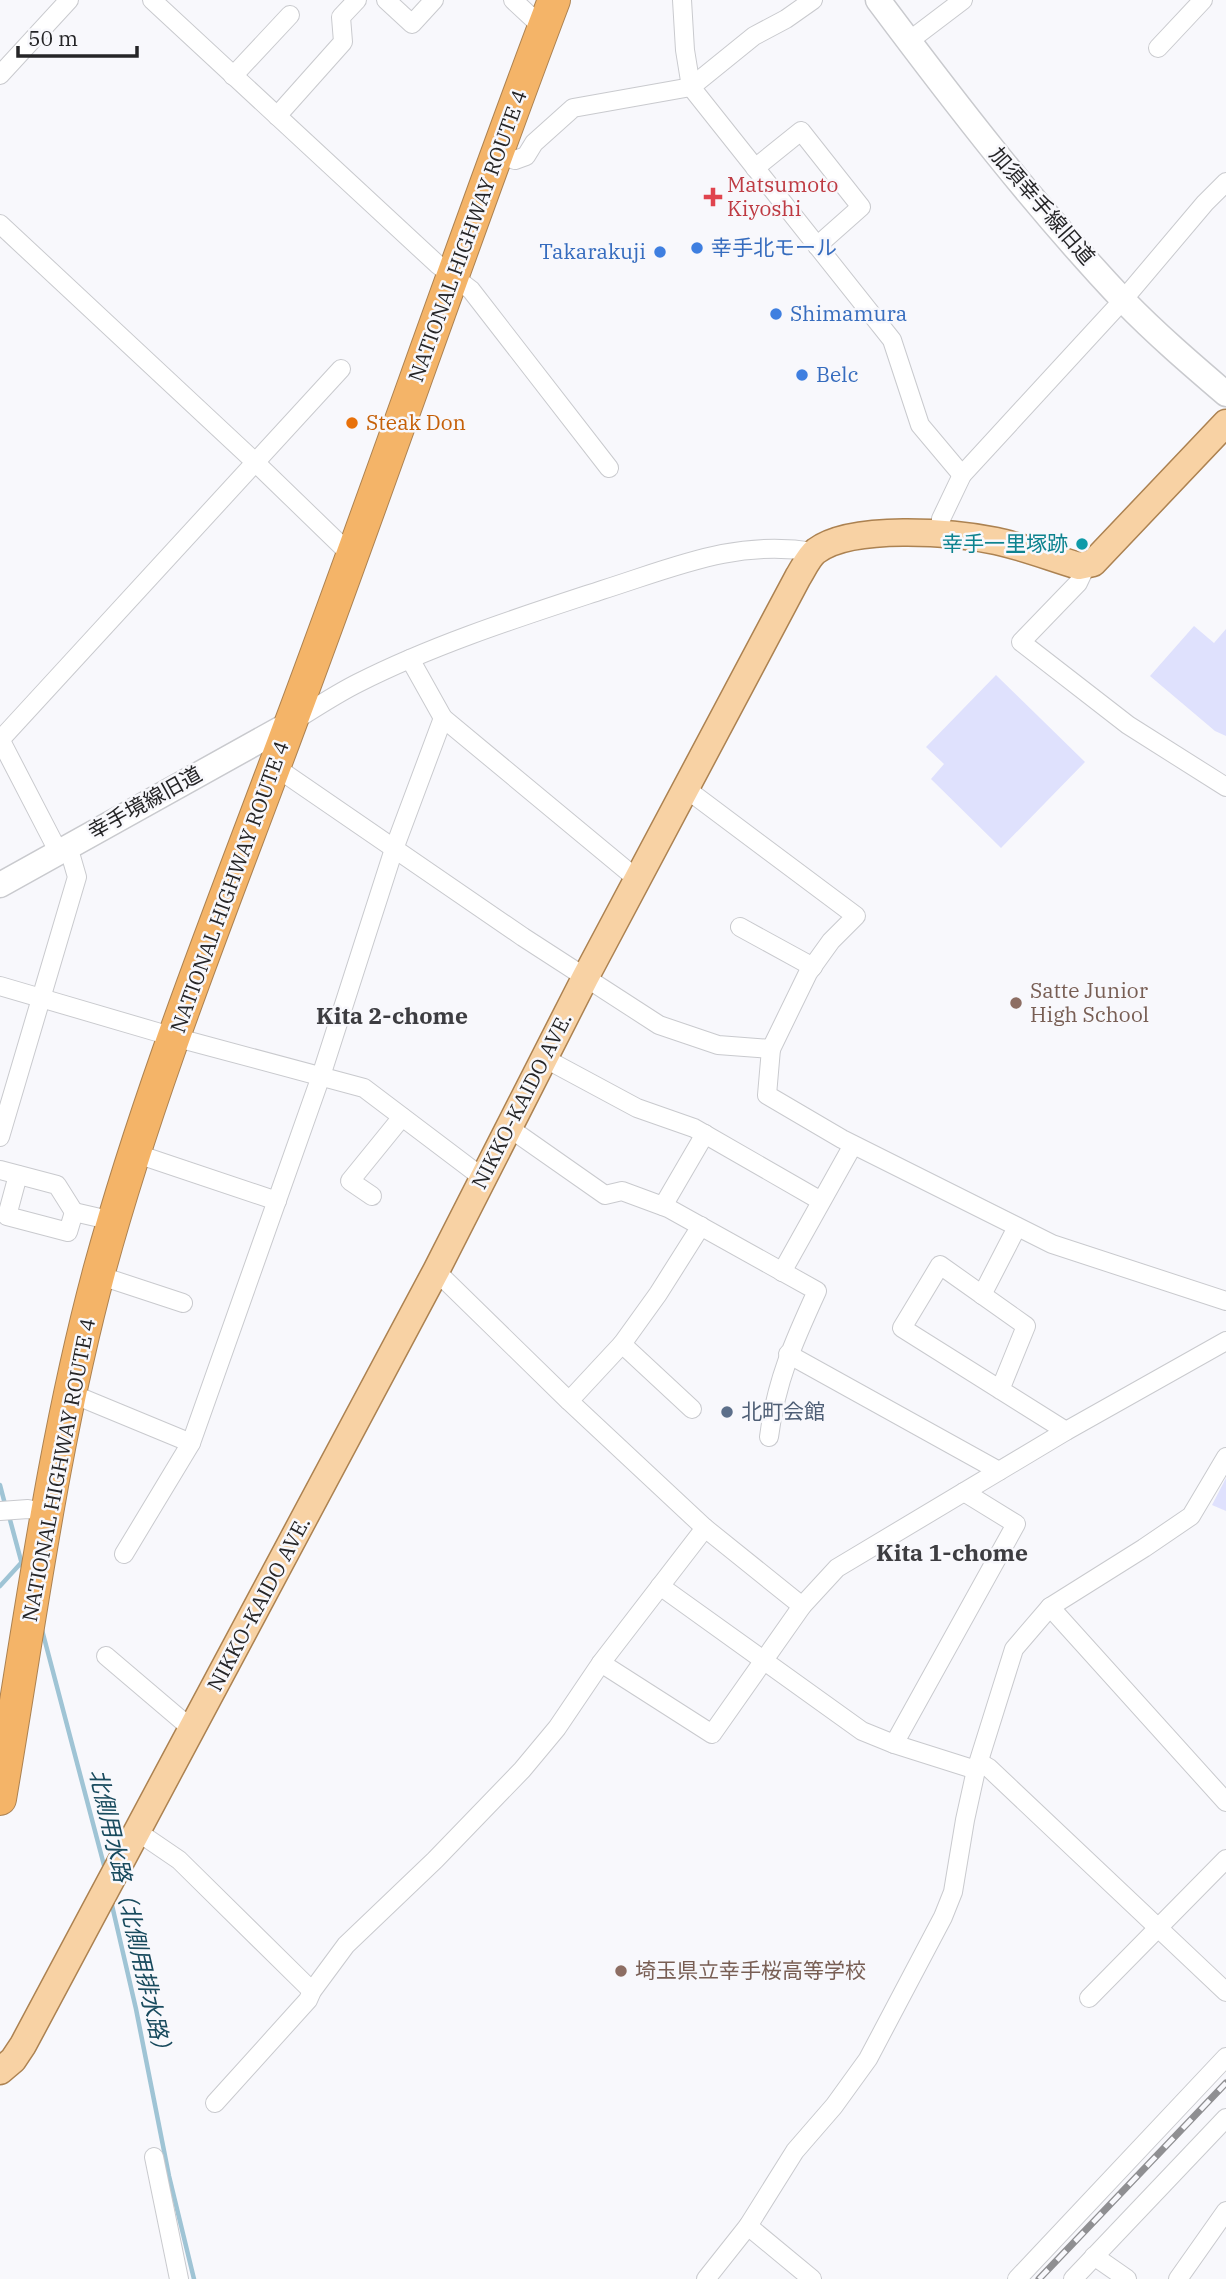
<svg xmlns="http://www.w3.org/2000/svg" width="1226" height="2279" font-family="'IBM Plex Serif','Noto Sans JP',serif">
<style>
.green{fill:#dfe1fd}
.lines{fill:none;stroke-linecap:round;stroke-linejoin:round}
.stream{stroke:#9fc4d5;stroke-width:4.5}
.street-casing{stroke:#c9cace;stroke-width:20}
.secondary-casing{stroke:#c9cace;stroke-width:27}
.primary-casing{stroke:#ac8251;stroke-width:29}
.highway-casing{stroke:#ac8251;stroke-width:34}
.street{stroke:#fff;stroke-width:18}
.secondary{stroke:#fff;stroke-width:24}
.primary{stroke:#f8d2a4;stroke-width:26}
.highway{stroke:#f4b468;stroke-width:32}
.rail-casing{stroke:#8f8f92;stroke-width:7}
.rail{stroke:#f8f8fc;stroke-width:4.5;stroke-dasharray:13;stroke-linecap:butt}
.health-dot{fill:#e0444e;stroke:#f8f8fc;stroke-width:2.5}
.shop-dot{fill:#3f7fe0;stroke:#f8f8fc;stroke-width:2.5}
.food-dot{fill:#e8710a;stroke:#f8f8fc;stroke-width:2.5}
.culture-dot{fill:#0f9aa8;stroke:#f8f8fc;stroke-width:2.5}
.education-dot{fill:#8d6e63;stroke:#f8f8fc;stroke-width:2.5}
.service-dot{fill:#5c6f8a;stroke:#f8f8fc;stroke-width:2.5}
.labels{text-anchor:middle;stroke-width:5;stroke-linejoin:round;paint-order:stroke}
.health-label{font-size:21px;fill:#be3a42;stroke:#f8f8fc;text-anchor:start}
.street-label{font-size:21px;fill:#252527;stroke:#f8f8fc}
.shop-label{font-size:21px;fill:#366cbe;stroke:#f8f8fc;text-anchor:start}
.food-label{font-size:21px;fill:#c56008;stroke:#f8f8fc;text-anchor:start}
.culture-label{font-size:21px;fill:#0d838f;stroke:#f8f8fc;text-anchor:end}
.education-label{font-size:21px;fill:#785e54;stroke:#f8f8fc;text-anchor:start}
.service-label{font-size:21px;fill:#4e5e75;stroke:#f8f8fc;text-anchor:start}
.neighbourhood-label{font-size:23px;font-weight:bold;fill:#3d3d41;stroke:#f8f8fc}
.water-label{font-size:23px;font-style:italic;fill:#184a5d;stroke:#f8f8fc}
</style>
<rect width="100%" height="100%" fill="#f8f8fc"/>
<g class="green">
<path d="M 1194,626 L 1214,643 L 1226,629 L 1226,736 L 1215,731 L 1150,676 Z"/>
<path d="M 996,675 L 1085,762 L 1001,848 L 931,779 L 944,764 L 926,747 Z"/>
<path d="M 1226,1478 L 1226,1511 L 1212,1505 Z"/>
</g>
<g class="lines">
<g class="stream">
<path d="M 0,1485 L 6,1508"/>
<path d="M 9,1516 L 23,1568"/>
<path d="M 0,1586 L 21,1563"/>
<path d="M 42,1630 L 105,1869"/>
<path d="M 111,1901 L 136,2009 L 169,2176 L 194,2279"/>
</g>
<g class="street-casing">
<g id="street">
<path d="M 152,0 L 437,264 L 471,290 L 609,468"/>
<path d="M 386,0 L 412,24 L 434,0"/>
<path d="M 513,0 L 543,28"/>
<path d="M 682,0 L 685,50 L 691,87 L 892,340 L 920,425 L 962,475"/>
<path d="M 909,41 L 963,0"/>
<path d="M 1158,48 L 1203,0"/>
<path d="M 0,75 L 69,0"/>
<path d="M 233,76 L 290,15"/>
<path d="M 277,116 L 343,42 L 341,17 L 357,0"/>
<path d="M 497,153 L 515,160 L 526,156 L 534,143 L 573,108 L 691,87 L 754,36 L 786,19 L 813,0"/>
<path d="M 755,168 L 801,131 L 861,207 L 817,246"/>
<path d="M 0,224 L 254,461 L 352,556"/>
<path d="M 940,534 L 941,519 L 962,475 L 1123,300 L 1205,203 L 1226,182"/>
<path d="M 1086,566 L 1078,583 L 1021,642 L 1128,725 L 1226,787"/>
<path d="M 443,718 L 637,879"/>
<path d="M 294,721 C 315,708 336,694 358,683 C 435,644 520,617 602,590 C 675,567 736,539 814,552"/>
<path d="M 2,738 L 341,369"/>
<path d="M 0,739 L 58,851"/>
<path d="M 274,766 L 523,937 L 659,1025 L 718,1045 L 771,1049 L 808,973 L 831,941 L 856,916 L 685,788"/>
<path d="M 740,927 L 813,967"/>
<path d="M 0,986 L 174,1037 L 364,1088 L 483,1178"/>
<path d="M 771,1049 L 767,1095 L 842,1139 L 1052,1244 L 1226,1301"/>
<path d="M 544,1058 L 637,1108 L 694,1128 L 821,1201"/>
<path d="M 508,1127 L 605,1195 L 622,1191 L 668,1208 L 817,1291 C 794,1341 776,1381 769,1437"/>
<path d="M 0,1137 L 77,877 L 68,846"/>
<path d="M 134,1153 L 277,1201"/>
<path d="M 0,1170 L 57,1185 L 74,1212"/>
<path d="M 18,1175 L 7,1216 L 68,1232 L 74,1212 L 113,1221"/>
<path d="M 372,1196 L 350,1181 L 402,1117"/>
<path d="M 663,1206 L 705,1134"/>
<path d="M 436,1271 L 569,1401 L 705,1528 L 802,1606"/>
<path d="M 782,1272 L 853,1145"/>
<path d="M 98,1275 L 183,1303"/>
<path d="M 982,1295 L 1017,1227"/>
<path d="M 788,1354 L 999,1471"/>
<path d="M 1000,1390 L 1026,1326 L 940,1265 L 902,1328 L 1066,1431"/>
<path d="M 70,1393 L 191,1443"/>
<path d="M 569,1401 L 622,1344"/>
<path d="M 692,1409 L 622,1344 L 658,1294 L 701,1226"/>
<path d="M 0,1511 L 28,1509 L 49,1513"/>
<path d="M 124,1554 L 191,1443 L 321,1076 L 394,849 L 443,718 L 410,659"/>
<path d="M 660,1586 L 862,1731 L 894,1744 L 976,1770"/>
<path d="M 1050,1607 L 1226,1802"/>
<path d="M 106,1656 L 193,1730"/>
<path d="M 601,1663 L 712,1734 L 802,1606 L 837,1568 L 1066,1431 L 1226,1341"/>
<path d="M 894,1744 L 1016,1524 L 964,1492"/>
<path d="M 979,1762 L 989,1768 L 1226,1992"/>
<path d="M 138,1832 L 179,1860 L 312,1991"/>
<path d="M 1089,1998 L 1226,1859"/>
<path d="M 215,2103 L 308,2000 L 312,1991 L 346,1945 L 435,1860 L 522,1770 L 557,1728 L 601,1663 L 705,1528"/>
<path d="M 154,2157 L 179,2279"/>
<path d="M 748,2226 L 812,2279"/>
<path d="M 1094,2256 L 1127,2279"/>
<path d="M 706,2279 L 748,2226 L 795,2151 L 834,2106 L 868,2059 L 943,1917 L 953,1892 L 965,1820 L 976,1770 L 1014,1649 L 1050,1607 L 1144,1548 L 1191,1516 L 1226,1457"/>
<path d="M 1017,2279 L 1226,2057"/>
<path d="M 1073,2279 L 1226,2118"/>
<path d="M 1178,2279 L 1226,2211"/>
</g>
</g>
<g class="secondary-casing">
<g id="secondary">
<path d="M 878,0 C 955,103 1035,207 1124,301 C 1156,334 1191,364 1226,394"/>
<path d="M 0,885 L 291,723"/>
</g>
</g>
<g class="primary-casing">
<path id="primary" d="M 0,2071 L 13,2060 L 23,2045 L 436,1271 L 585,978 L 798,577 C 803,569 809,556 816,551 C 852,524 953,532 996,541 C 1024,547 1052,558 1079,566 L 1093,563 L 1226,423"/>
</g>
<g class="highway-casing">
<path id="highway" d="M 0,1799 C 30,1622 53,1442 100,1268 C 151,1082 224,903 291,722 C 381,482 463,240 554,0"/>
</g>
<use href="#street" class="street"/>
<use href="#secondary" class="secondary"/>
<use href="#primary" class="primary"/>
<use href="#highway" class="highway"/>
<g class="rail-casing">
<path id="rail" d="M 1039,2279 L 1226,2083"/>
</g>
<use href="#rail" class="rail"/>
</g>
<path class="health-dot" d="M709.5 186.5h7v7h7v7h-7v7h-7v-7h-7v-7h7z"/>
<g class="shop-dot">
<circle cx="697" cy="248" r="7"/>
<circle cx="660" cy="252" r="7"/>
<circle cx="776" cy="314" r="7"/>
<circle cx="802" cy="375" r="7"/>
</g>
<circle class="food-dot" cx="352" cy="423" r="7"/>
<circle class="culture-dot" cx="1082" cy="544" r="7"/>
<g class="education-dot">
<circle cx="1016" cy="1003" r="7"/>
<circle cx="621" cy="1971" r="7"/>
</g>
<circle class="service-dot" cx="727" cy="1412" r="7"/>
<g class="labels">
<g class="health-label">
<text x="727" y="192">Matsumoto<tspan x="727" dy="24">Kiyoshi</tspan></text>
</g>
<g class="street-label">
<text transform="translate(1042 206) rotate(49)" y="7">加須幸手線旧道</text>
<text transform="translate(468 236) rotate(-70)" y="7">NATIONAL HIGHWAY ROUTE 4</text>
<text transform="translate(145 803) rotate(-29)" y="7">幸手境線旧道</text>
<text transform="translate(230 887) rotate(-70)" y="7">NATIONAL HIGHWAY ROUTE 4</text>
<text transform="translate(522 1101) rotate(-63)" y="7">NIKKO-KAIDO AVE.</text>
<text transform="translate(59 1470) rotate(-79)" y="7">NATIONAL HIGHWAY ROUTE 4</text>
<text transform="translate(259 1604) rotate(-62)" y="7">NIKKO-KAIDO AVE.</text>
</g>
<g class="shop-label">
<text x="711" y="255">幸手北モール</text>
<text x="646" y="259" text-anchor="end">Takarakuji</text>
<text x="790" y="321">Shimamura</text>
<text x="816" y="382">Belc</text>
</g>
<g class="food-label">
<text x="366" y="430">Steak Don</text>
</g>
<g class="culture-label">
<text x="1068" y="551">幸手一里塚跡</text>
</g>
<g class="education-label">
<text x="1030" y="998">Satte Junior<tspan x="1030" dy="24">High School</tspan></text>
<text x="635" y="1978">埼玉県立幸手桜高等学校</text>
</g>
<g class="service-label">
<text x="741" y="1419">北町会館</text>
</g>
<g class="neighbourhood-label">
<text x="392" y="1024">Kita 2-chome</text>
<text x="952" y="1561">Kita 1-chome</text>
</g>
<g class="water-label">
<text transform="translate(131 1915) rotate(77)" y="8">北側用水路（北側用排水路）</text>
</g>
</g>
<path d="M18 46v10h119v-10" fill="none" stroke="#252527" stroke-width="3.5"/>
<text x="28" y="46" font-size="21" fill="#252527" stroke="#f8f8fc" stroke-width="5" paint-order="stroke">50 m</text>
</svg>
